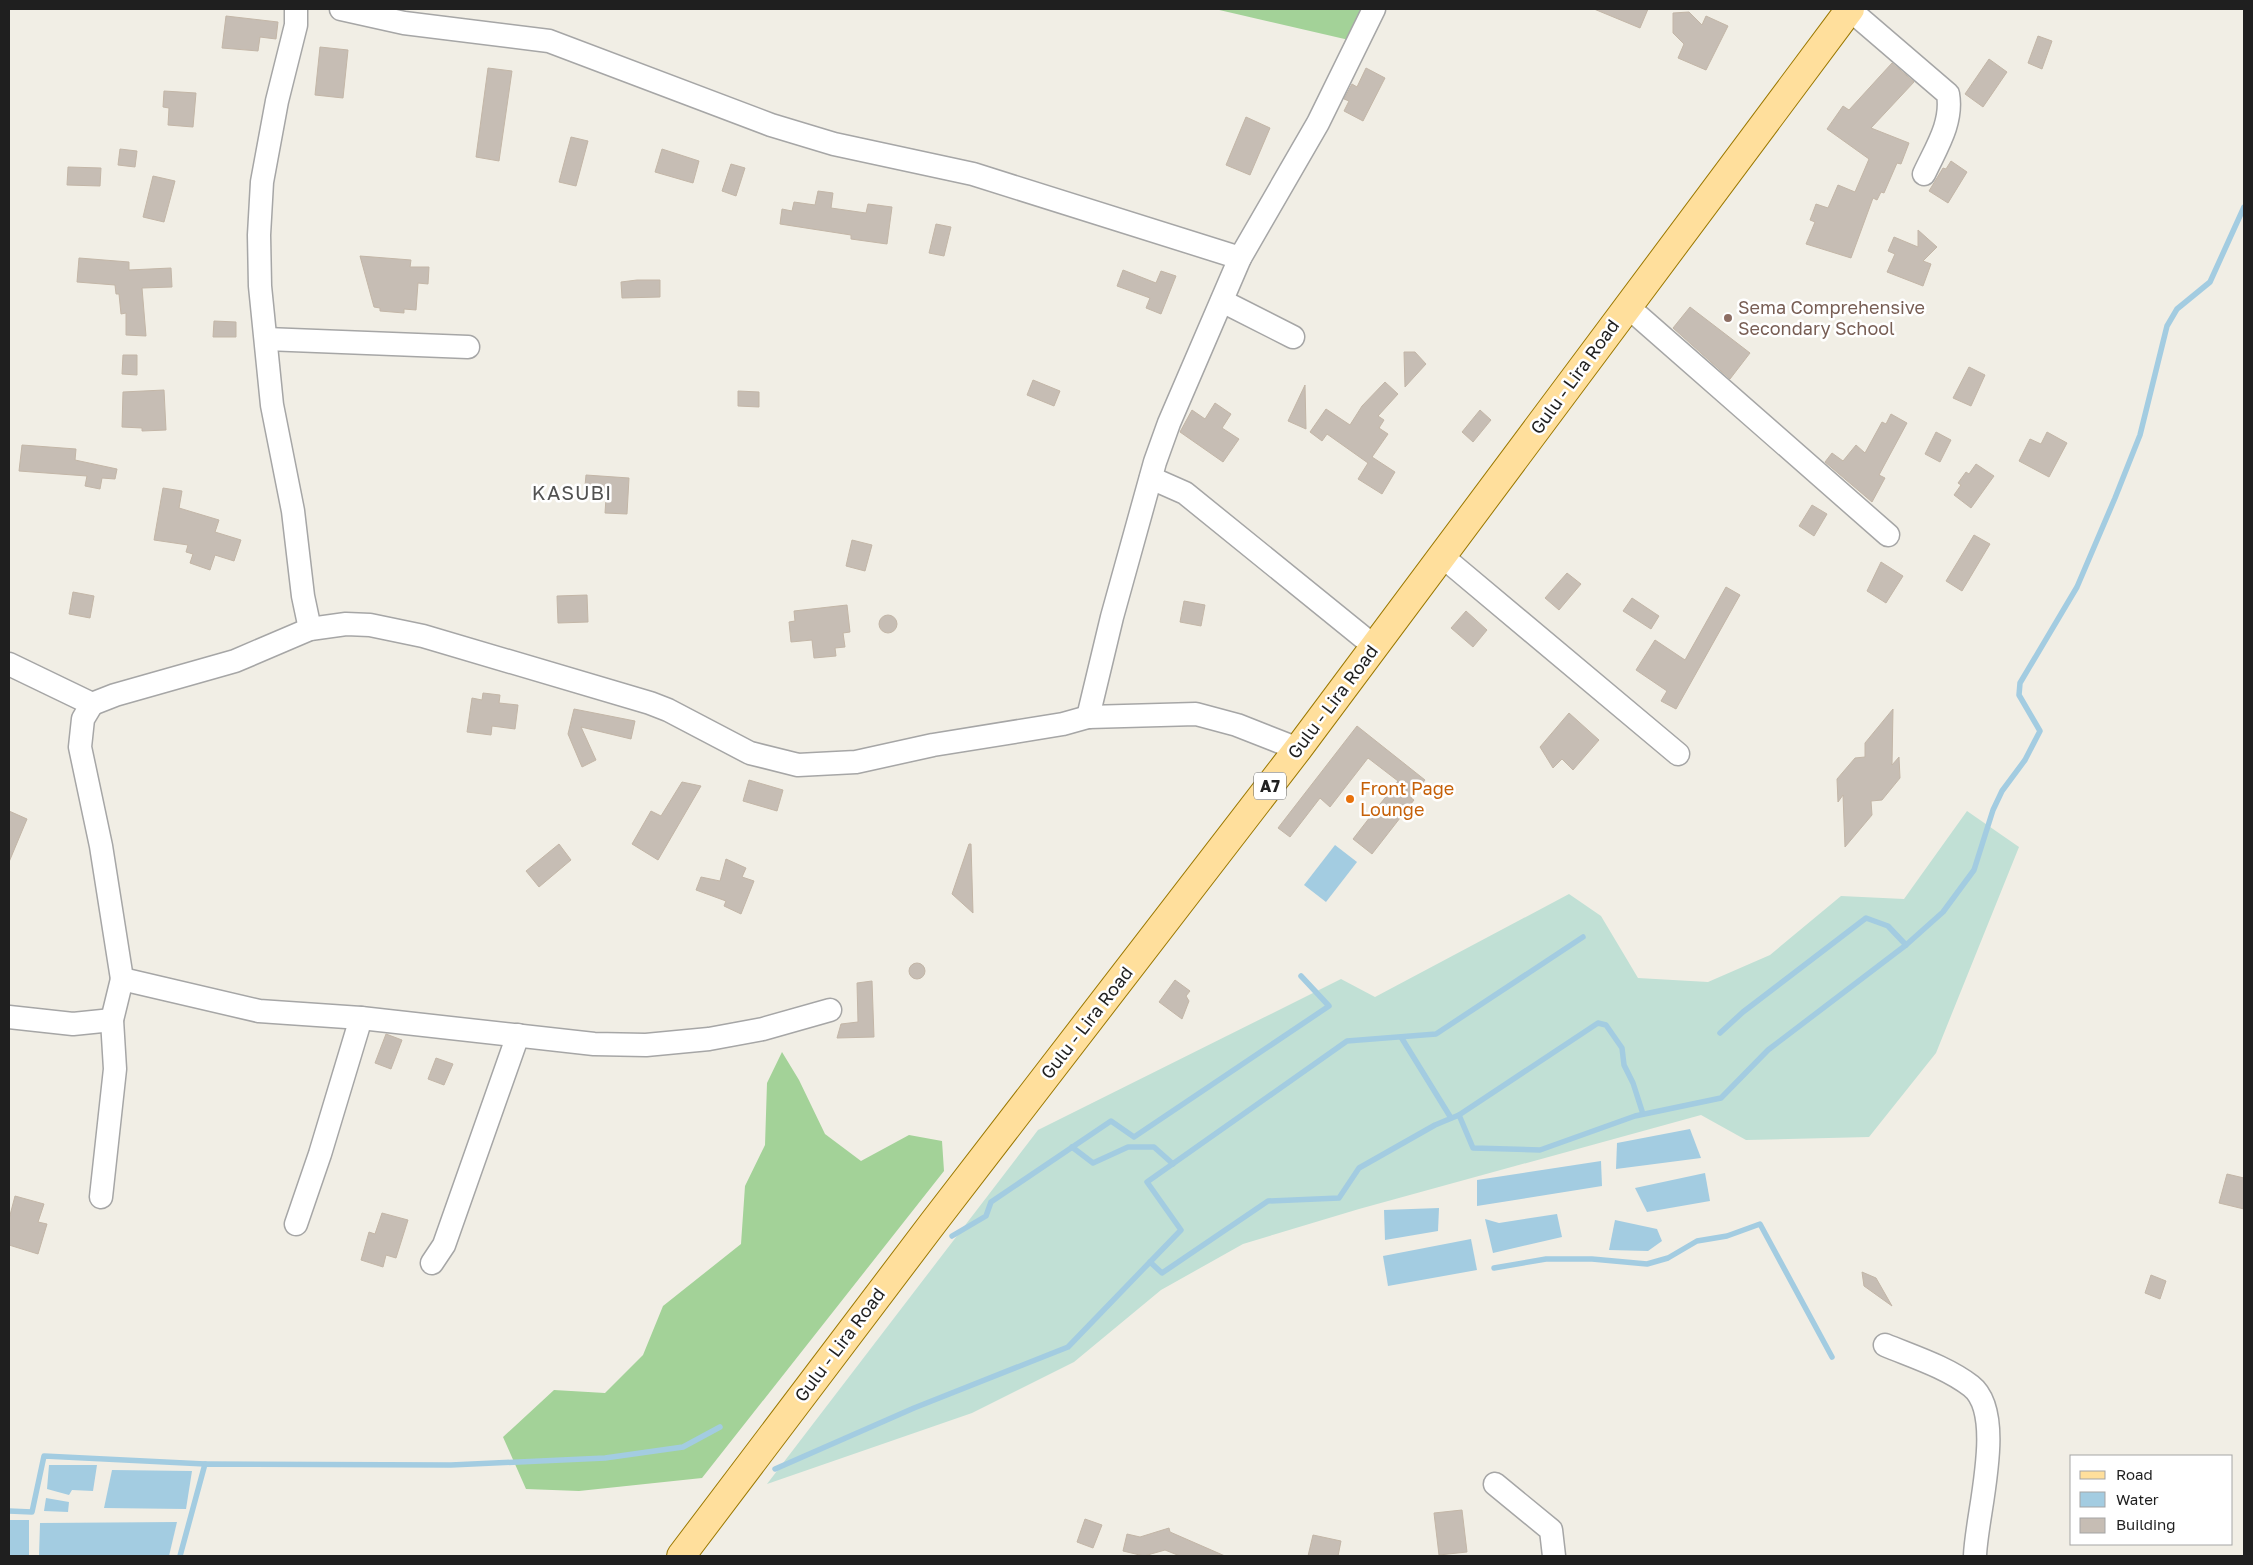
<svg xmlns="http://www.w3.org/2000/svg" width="2253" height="1565" font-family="'Golos Text',sans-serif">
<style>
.forest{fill:#a3d298}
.wetland{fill:#c1e0d5}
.water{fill:#a3cce1}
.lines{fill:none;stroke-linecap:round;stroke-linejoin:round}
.stream{stroke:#a3cce1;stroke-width:5.5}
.building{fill:#c6bdb4;stroke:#c3b6a7}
.minor-casing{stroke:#a6a6a6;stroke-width:25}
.primary-casing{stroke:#9b7800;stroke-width:30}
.minor{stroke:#fff;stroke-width:22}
.primary{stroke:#ffdf9c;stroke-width:28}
.education-dot{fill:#8d6e63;stroke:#fff;stroke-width:2}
.food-dot{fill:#e8710a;stroke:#fff;stroke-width:2}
.labels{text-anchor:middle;stroke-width:5;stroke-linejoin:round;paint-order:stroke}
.shield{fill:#fff;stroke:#626262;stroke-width:1}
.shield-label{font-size:16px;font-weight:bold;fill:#1f1f1f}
.education-label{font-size:18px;fill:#785e54;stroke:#fff;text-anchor:start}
.street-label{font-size:18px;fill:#1f1f1f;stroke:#fff}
.food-label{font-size:18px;fill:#c56008;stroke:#fff;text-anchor:start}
.quarter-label{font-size:20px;letter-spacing:1px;fill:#525252;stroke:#fff}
</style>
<rect width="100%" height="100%" fill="#f1eee5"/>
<g class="forest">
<path d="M 1215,9 L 1365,9 L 1349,40 Z"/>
<path d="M 782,1052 L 799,1080 L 825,1134 L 861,1161 L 909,1135 L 942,1141 L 944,1171 L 702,1478 L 579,1491 L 526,1489 L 503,1437 L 554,1390 L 605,1393 L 643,1355 L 663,1306 L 741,1244 L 745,1186 L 765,1145 L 767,1083 Z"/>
</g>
<path class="wetland" d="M 1967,811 L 2019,847 L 1936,1053 L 1869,1137 L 1746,1140 L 1701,1115 L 1359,1209 L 1243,1244 L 1161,1290 L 1074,1362 L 972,1413 L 767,1484 L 1038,1130 L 1341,979 L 1375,997 L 1569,894 L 1601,916 L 1638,978 L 1708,982 L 1770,955 L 1841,896 L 1904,899 Z"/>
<g class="water">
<path d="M 1335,845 L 1357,862 L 1326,902 L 1304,885 Z"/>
<path d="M 1690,1129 L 1701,1158 L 1616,1169 L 1617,1143 Z"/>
<path d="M 1601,1161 L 1602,1186 L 1477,1206 L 1477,1180 Z"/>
<path d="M 1705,1173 L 1710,1201 L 1647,1212 L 1635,1188 Z"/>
<path d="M 1439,1208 L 1438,1231 L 1385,1240 L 1384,1210 Z"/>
<path d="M 1557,1214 L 1562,1237 L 1493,1253 L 1485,1219 L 1499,1223 Z"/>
<path d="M 1615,1220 L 1657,1229 L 1662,1241 L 1648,1251 L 1609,1250 Z"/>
<path d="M 1471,1239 L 1477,1270 L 1388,1286 L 1383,1256 Z"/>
<path d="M 49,1465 L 97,1465 L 93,1491 L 72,1490 L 69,1495 L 47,1489 Z"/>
<path d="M 112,1470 L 192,1471 L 186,1509 L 104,1508 Z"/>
<path d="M 46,1498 L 69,1502 L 68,1512 L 44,1511 Z"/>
<rect x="9" y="1520" width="20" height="36"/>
<path d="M 177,1522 L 169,1556 L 39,1556 L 40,1523 Z"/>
</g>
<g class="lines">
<g class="stream">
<path d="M 1720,1033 L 1743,1012 L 1866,918 L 1888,926 L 1906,945"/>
<path d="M 1401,1037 L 1451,1118"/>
<path d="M 1459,1115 L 1598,1023 L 1606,1025 L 1622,1048 L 1624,1065 L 1633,1083 L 1643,1114"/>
<path d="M 1072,1147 L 1093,1163 L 1128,1147 L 1154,1147 L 1173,1164"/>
<path d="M 952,1236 L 986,1216 L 991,1202 L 1111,1121 L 1134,1137 L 1329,1006 L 1301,976"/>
<path d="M 1150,1262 L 1181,1230 L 1147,1182 L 1347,1041 L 1436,1034 L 1583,937"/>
<path d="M 1494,1268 L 1546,1259 L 1592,1259 L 1647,1264 L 1668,1258 L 1697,1241 L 1727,1236 L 1760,1224 L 1832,1357"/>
<path d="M 775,1469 L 914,1408 L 1068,1347 L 1150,1262 L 1162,1273 L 1268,1201 L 1339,1198 L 1359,1168 L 1435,1125 L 1459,1115 L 1473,1148 L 1540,1150 L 1635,1116 L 1721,1098 L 1768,1050 L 1906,945 L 1943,912 L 1974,870 L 1993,810 L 2002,791 L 2025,760 L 2040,731 L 2019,695 L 2020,683 L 2077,587 L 2115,498 L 2140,435 L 2167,326 L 2177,309 L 2210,282 L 2244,207"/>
<path d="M 9,1511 L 32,1512 L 44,1456 L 205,1464"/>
<path d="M 180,1556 L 205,1464 L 451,1465 L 605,1458 L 683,1447 L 720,1427"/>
</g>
</g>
<g class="building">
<path d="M 1594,9 L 1648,9 L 1640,28 Z"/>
<path d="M 1689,12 L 1702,25 L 1706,16 L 1728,26 L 1706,70 L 1678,58 L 1684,44 L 1673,33 L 1673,13 Z"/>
<path d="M 226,16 L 278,22 L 276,39 L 260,37 L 258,51 L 222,48 Z"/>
<path d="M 2038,36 L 2052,41 L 2042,69 L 2028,63 Z"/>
<path d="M 320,47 L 348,50 L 343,98 L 315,95 Z"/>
<path d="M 1989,59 L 2007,72 L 1983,107 L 1965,94 Z"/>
<path d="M 1892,63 L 1914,82 L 1871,128 L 1909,143 L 1901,164 L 1897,163 L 1884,193 L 1881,192 L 1877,200 L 1873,198 L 1851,258 L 1806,244 L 1815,222 L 1810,220 L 1816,204 L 1828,208 L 1838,185 L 1855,192 L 1869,159 L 1827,129 L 1843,106 L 1849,110 Z"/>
<path d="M 488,68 L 512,71 L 499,161 L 476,157 Z"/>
<path d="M 1366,68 L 1385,78 L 1363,121 L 1344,111 L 1349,101 L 1344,99 L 1352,84 L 1357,87 Z"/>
<path d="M 164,91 L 196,93 L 193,127 L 168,125 L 169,108 L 163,107 Z"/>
<path d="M 1246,117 L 1270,128 L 1250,175 L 1226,165 Z"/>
<path d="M 571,137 L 588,141 L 576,186 L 559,182 Z"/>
<path d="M 120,149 L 137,151 L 135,167 L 118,165 Z"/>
<path d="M 662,149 L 699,161 L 693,183 L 655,172 Z"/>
<path d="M 1951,161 L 1967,172 L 1948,203 L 1929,191 L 1943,168 L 1946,169 Z"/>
<path d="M 731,164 L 745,168 L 736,196 L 722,191 Z"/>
<path d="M 68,167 L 101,168 L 100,186 L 67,185 Z"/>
<path d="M 153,176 L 175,181 L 164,222 L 143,217 Z"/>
<path d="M 818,191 L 833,193 L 831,208 L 866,213 L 868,204 L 892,207 L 887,244 L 851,239 L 851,235 L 780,224 L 782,209 L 792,211 L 794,202 L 815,205 Z"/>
<path d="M 936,224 L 951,227 L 944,256 L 929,253 Z"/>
<path d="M 1918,230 L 1937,247 L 1923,261 L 1931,264 L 1923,286 L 1887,272 L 1895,254 L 1888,251 L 1894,237 L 1918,247 Z"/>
<path d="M 360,256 L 411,260 L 410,267 L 429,267 L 428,284 L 418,283 L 416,310 L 404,309 L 404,313 L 380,311 L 380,308 L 374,307 Z"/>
<path d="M 79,258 L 129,262 L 129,270 L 171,268 L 172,287 L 142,288 L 146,336 L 126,335 L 126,313 L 121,314 L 119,294 L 116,294 L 115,285 L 77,282 Z"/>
<path d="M 1123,270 L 1156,283 L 1161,271 L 1176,276 L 1161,314 L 1146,308 L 1150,298 L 1117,286 Z"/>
<path d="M 637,280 L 660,280 L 660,297 L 622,298 L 621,282 Z"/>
<path d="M 1690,307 L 1750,353 L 1730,379 L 1673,328 Z"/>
<path d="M 214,321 L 236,322 L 236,337 L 213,337 Z"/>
<path d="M 1404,352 L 1415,352 L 1426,364 L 1405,387 Z"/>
<path d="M 123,355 L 137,355 L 137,375 L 122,374 Z"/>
<path d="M 1969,367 L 1985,375 L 1971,406 L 1953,398 Z"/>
<path d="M 1033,380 L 1060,391 L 1054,406 L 1027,395 Z"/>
<path d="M 1385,382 L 1398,394 L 1378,416 L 1384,420 L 1379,428 L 1388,434 L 1372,457 L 1395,472 L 1382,494 L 1358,479 L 1368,463 L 1327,434 L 1322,441 L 1310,432 L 1326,409 L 1350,425 L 1362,406 Z"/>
<path d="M 1305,385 L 1306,429 L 1288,421 Z"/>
<path d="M 164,390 L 166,430 L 142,431 L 142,428 L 122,427 L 123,392 Z"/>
<path d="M 738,391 L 759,392 L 759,407 L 738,406 Z"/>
<path d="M 1215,403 L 1231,414 L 1222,428 L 1239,439 L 1223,462 L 1180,432 L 1192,410 L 1205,419 Z"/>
<path d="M 1480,410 L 1491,420 L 1473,442 L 1462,432 Z"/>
<path d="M 1891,414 L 1907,423 L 1879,475 L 1885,478 L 1872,502 L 1825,462 L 1832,453 L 1843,461 L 1856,445 L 1865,453 L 1882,422 L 1886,424 Z"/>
<path d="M 1936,432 L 1951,440 L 1940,462 L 1925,454 Z"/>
<path d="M 2047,432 L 2067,443 L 2049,477 L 2019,461 L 2030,439 L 2041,444 Z"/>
<path d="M 22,445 L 76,449 L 75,460 L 117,469 L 115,479 L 102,478 L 100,489 L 85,486 L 87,476 L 19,471 Z"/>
<path d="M 1976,464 L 1994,476 L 1971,508 L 1954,495 L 1961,485 L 1958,483 L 1966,472 L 1969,474 Z"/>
<path d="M 586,475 L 629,478 L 627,514 L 605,513 L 606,498 L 584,497 Z"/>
<path d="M 163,488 L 182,491 L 179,508 L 219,520 L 215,532 L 241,540 L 234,561 L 215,555 L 210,570 L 190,563 L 193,554 L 186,552 L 188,545 L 154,540 Z"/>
<path d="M 1812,505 L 1827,514 L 1814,536 L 1799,526 Z"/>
<path d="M 1974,535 L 1990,544 L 1962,591 L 1946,581 Z"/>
<path d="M 852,540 L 872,545 L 865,571 L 846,566 Z"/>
<path d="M 1881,562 L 1903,576 L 1886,603 L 1867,591 Z"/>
<path d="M 1567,573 L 1581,584 L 1559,610 L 1545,598 Z"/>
<path d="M 1726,587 L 1740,595 L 1676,709 L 1661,701 L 1667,691 L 1636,670 L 1655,640 L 1685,660 Z"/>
<path d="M 73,592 L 94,596 L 90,618 L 69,614 Z"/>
<path d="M 587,595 L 588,622 L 558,623 L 557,596 Z"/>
<path d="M 1632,598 L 1659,616 L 1651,629 L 1623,611 Z"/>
<path d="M 1184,601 L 1205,605 L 1201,626 L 1180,622 Z"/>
<path d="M 847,605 L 850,632 L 843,633 L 845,647 L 835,648 L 836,656 L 814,658 L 812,640 L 791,642 L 789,622 L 795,621 L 794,611 Z"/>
<path d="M 1466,611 L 1487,630 L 1473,647 L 1451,628 Z"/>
<circle cx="888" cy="624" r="9"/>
<path d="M 483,693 L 500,695 L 499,703 L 518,705 L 515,729 L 492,726 L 491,735 L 467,732 L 472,698 L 482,700 Z"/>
<path d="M 574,709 L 635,721 L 631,739 L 581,727 L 596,760 L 582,767 L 568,734 Z"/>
<path d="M 1893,709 L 1892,765 L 1899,757 L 1900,778 L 1882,800 L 1871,801 L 1872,815 L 1845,847 L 1843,795 L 1838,802 L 1837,779 L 1855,758 L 1865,757 L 1865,743 Z"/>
<path d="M 1569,713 L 1599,740 L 1573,770 L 1562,759 L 1553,768 L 1540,747 Z"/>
<path d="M 1357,726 L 1425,780 L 1411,798 L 1414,800 L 1372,854 L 1353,839 L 1398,781 L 1368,758 L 1330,807 L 1320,798 L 1290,837 L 1278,828 Z"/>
<path d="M 749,780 L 783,790 L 777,811 L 743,801 Z"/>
<path d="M 682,782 L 701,786 L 658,860 L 632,844 L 651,811 L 661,816 Z"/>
<path d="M 9,811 L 27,819 L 9,862 Z"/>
<path d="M 559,844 L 571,860 L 539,887 L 526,871 Z"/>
<path d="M 969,844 L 971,844 L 973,913 L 952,894 Z"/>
<path d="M 726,859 L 746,868 L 742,877 L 754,881 L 741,914 L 724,906 L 726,901 L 696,890 L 701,877 L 720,881 Z"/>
<circle cx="917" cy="971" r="8"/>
<path d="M 1175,980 L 1190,991 L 1186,996 L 1189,1001 L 1182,1019 L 1159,1002 Z"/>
<path d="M 872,981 L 874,1037 L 837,1038 L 841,1024 L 858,1022 L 857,983 Z"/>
<path d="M 386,1034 L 402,1040 L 391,1069 L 375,1063 Z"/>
<path d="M 436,1058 L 453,1064 L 444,1085 L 428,1079 Z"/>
<path d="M 2227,1174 L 2244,1178 L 2244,1209 L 2219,1203 Z"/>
<path d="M 15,1196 L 44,1204 L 38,1222 L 47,1224 L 38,1254 L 9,1245 L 9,1219 Z"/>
<path d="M 382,1213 L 408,1220 L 396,1258 L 386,1255 L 383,1267 L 361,1260 L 369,1232 L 375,1234 Z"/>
<path d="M 1862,1272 L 1876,1278 L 1892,1306 L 1864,1286 Z"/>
<path d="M 2151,1275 L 2166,1281 L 2160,1299 L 2145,1293 Z"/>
<path d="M 1462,1510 L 1467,1552 L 1439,1555 L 1434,1513 Z"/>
<path d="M 1085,1519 L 1102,1525 L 1093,1548 L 1077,1542 Z"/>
<path d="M 1169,1528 L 1170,1532 L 1225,1556 L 1180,1556 L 1165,1550 L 1144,1556 L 1123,1551 L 1127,1534 L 1140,1537 Z"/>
<path d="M 1313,1535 L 1341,1541 L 1338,1556 L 1308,1556 Z"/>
</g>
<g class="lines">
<g class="minor-casing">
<g id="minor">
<path d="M 296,9 L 296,25 L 277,101 L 262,182 L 259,235 L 260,286 L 272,405 L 293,511 L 303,596 L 310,629"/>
<path d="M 341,9 L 404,23 L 549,41 L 771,125 L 834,144 L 973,174 L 1240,258"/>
<path d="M 1849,9 L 1948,94 C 1953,123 1936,148 1924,174"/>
<path d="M 1222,301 L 1293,337"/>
<path d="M 1627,306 L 1888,535"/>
<path d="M 266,339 L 468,347"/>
<path d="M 1151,478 L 1185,493 L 1375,647"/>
<path d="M 1443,557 L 1678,754"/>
<path d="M 9,664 L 92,704 L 115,695 L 235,661 L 310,629 L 346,624 L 370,625 L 423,636 L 650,703 L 668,710 L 750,753 L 798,765 L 856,762 L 933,745 L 1063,724 L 1088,717 L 1196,714 L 1237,725 L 1298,749"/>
<path d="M 92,704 L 83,719 L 80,747 L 101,846 L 122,979 L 259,1011 L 361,1018 L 594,1044 L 646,1045 L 709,1039 L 763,1029 L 830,1010"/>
<path d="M 1088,717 L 1112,617 L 1155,462 L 1169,423 L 1240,258 L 1318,123 L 1374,9"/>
<path d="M 9,1017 L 73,1024 L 112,1020"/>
<path d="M 101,1197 L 115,1069 L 112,1020 L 122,979"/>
<path d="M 296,1224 L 320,1154 L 361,1018"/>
<path d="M 432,1263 L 444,1245 L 518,1035"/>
<path d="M 1885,1345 C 1914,1357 1946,1367 1971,1386 C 2007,1414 1976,1515 1975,1556"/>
<path d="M 1495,1484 L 1551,1530 L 1554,1556"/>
</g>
</g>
<g class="primary-casing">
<path id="primary" d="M 681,1556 L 933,1223 L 1298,749 L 1850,9"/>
</g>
<use href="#minor" class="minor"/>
<use href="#primary" class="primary"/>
</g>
<circle class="education-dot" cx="1728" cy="318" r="5"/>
<circle class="food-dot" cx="1350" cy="799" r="5"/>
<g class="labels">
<rect class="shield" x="1254" y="772.5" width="32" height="27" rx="4"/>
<g class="shield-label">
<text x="1270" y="792">A7</text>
</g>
<g class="education-label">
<text x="1738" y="314">Sema Comprehensive<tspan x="1738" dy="21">Secondary School</tspan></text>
</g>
<g class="street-label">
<text transform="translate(1575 377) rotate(-54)" y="6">Gulu - Lira Road</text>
<text transform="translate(1333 702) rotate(-53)" y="6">Gulu - Lira Road</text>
<text transform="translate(1087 1023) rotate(-52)" y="6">Gulu - Lira Road</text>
<text transform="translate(840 1345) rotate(-53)" y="6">Gulu - Lira Road</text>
</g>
<g class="food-label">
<text x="1360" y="795">Front Page<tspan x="1360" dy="21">Lounge</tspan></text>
</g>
<g class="quarter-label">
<text x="572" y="500">KASUBI</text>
</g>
</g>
<rect width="2253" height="1565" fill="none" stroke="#1f1f1f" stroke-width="20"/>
<rect x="2070" y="1455" width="162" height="90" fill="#ffffff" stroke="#a5a5a5"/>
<rect x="2080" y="1471" width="25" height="8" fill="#ffdf9c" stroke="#a5a5a5"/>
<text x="2116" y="1480" font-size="15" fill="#1f1f1f">Road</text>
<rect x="2080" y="1492" width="25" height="15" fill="#a3cce1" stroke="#a5a5a5"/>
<text x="2116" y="1505" font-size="15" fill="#1f1f1f">Water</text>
<rect x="2080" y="1518" width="25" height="15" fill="#c6bdb4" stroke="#a5a5a5"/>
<text x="2116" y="1530" font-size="15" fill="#1f1f1f">Building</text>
</svg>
